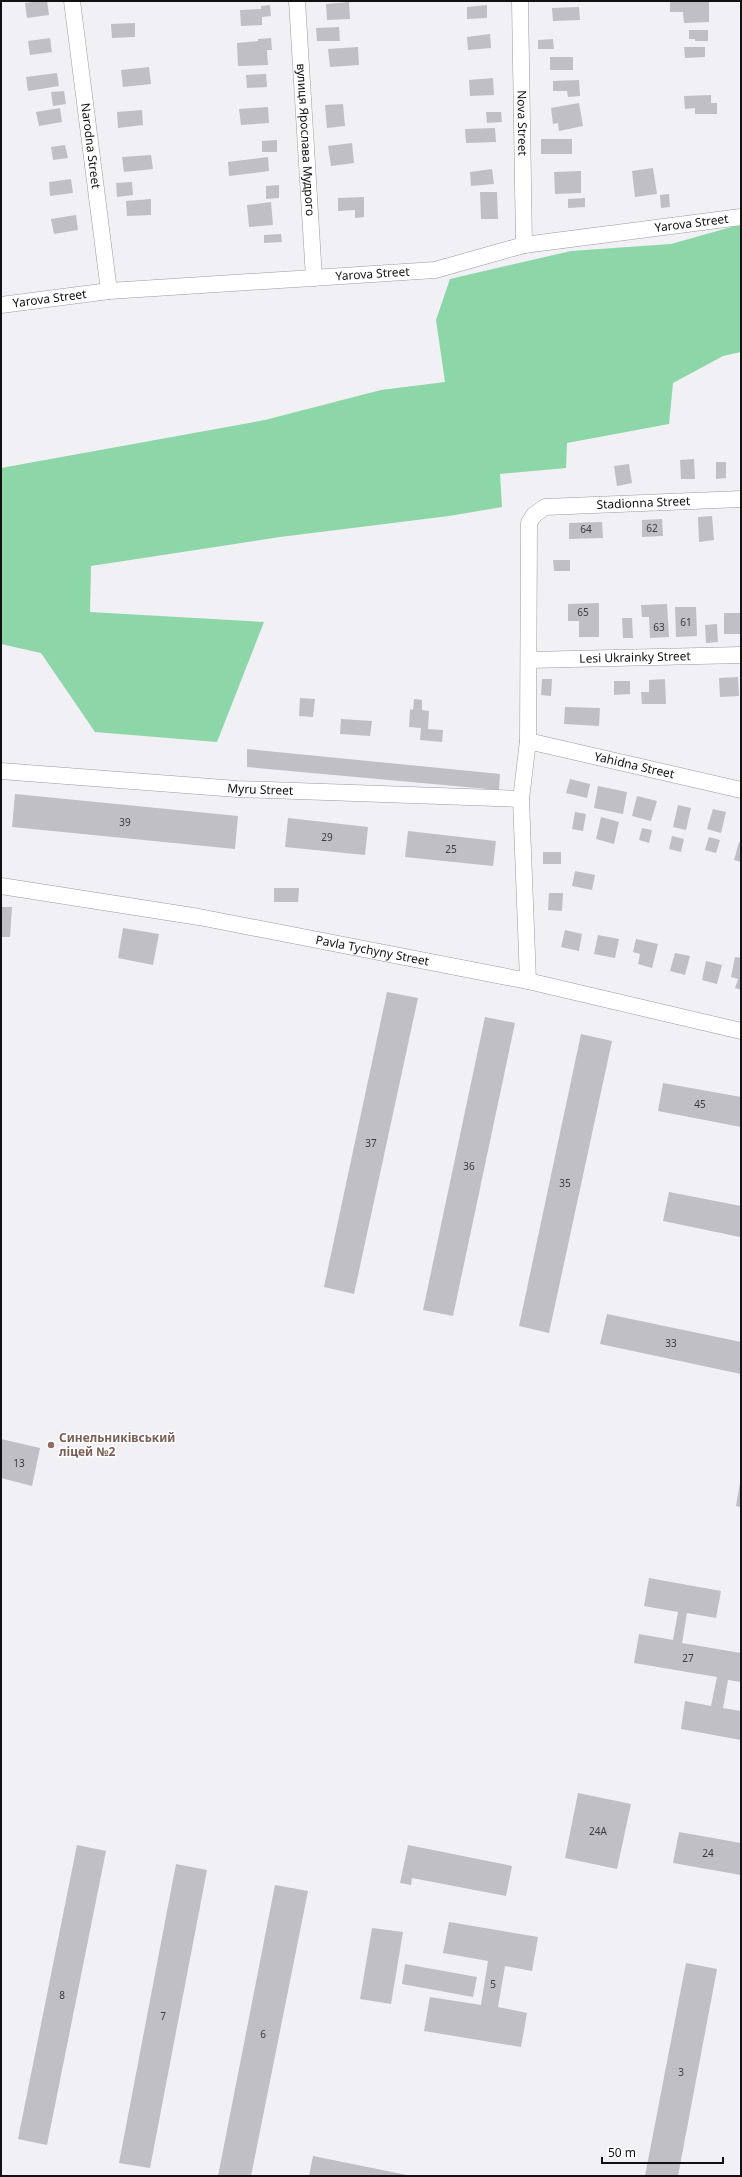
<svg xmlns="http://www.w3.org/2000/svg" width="742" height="2177" font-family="'Noto Sans',sans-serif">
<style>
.green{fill:#8cd6a8}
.building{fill:#bfbfc4}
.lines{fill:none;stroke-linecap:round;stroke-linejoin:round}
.street-casing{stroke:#9b9b9f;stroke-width:17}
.street{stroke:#fff;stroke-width:16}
.education-dot{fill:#8d6e63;stroke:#fff;stroke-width:1.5}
.labels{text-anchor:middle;stroke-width:3;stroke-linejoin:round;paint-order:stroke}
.number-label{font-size:10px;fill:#3c3c3e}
.street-label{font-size:12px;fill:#111112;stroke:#fff}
.education-label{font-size:12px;font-weight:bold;fill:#785e54;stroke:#fff;text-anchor:start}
</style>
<rect width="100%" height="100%" fill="#f0f0f5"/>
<path class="green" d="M 735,226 L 741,226 L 741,352 L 723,356 L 673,383 L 669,424 L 567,443 L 566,468 L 500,474 L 502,507 L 449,516 L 280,537 L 91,566 L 90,612 L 264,622 L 217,742 L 95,732 L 41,653 L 1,644 L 1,468 L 265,420 L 381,390 L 445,382 L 436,320 L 450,279 L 571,251 L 671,244 Z"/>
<g class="building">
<path d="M 40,1 L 47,1 L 49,15 L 27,18 L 25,3 Z"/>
<path d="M 670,1 L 709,2 L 709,22 L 684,23 L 683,12 L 670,12 Z"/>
<path d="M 349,2 L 350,19 L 327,20 L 326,4 Z"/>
<path d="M 270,5 L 271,16 L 262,17 L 262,25 L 241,26 L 240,10 L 261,9 L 261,6 Z"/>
<path d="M 487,5 L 487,18 L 467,19 L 467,7 Z"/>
<path d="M 579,7 L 580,20 L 553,21 L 552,8 Z"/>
<path d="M 135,23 L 135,37 L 112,38 L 111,24 Z"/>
<path d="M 339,27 L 340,41 L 317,41 L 316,28 Z"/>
<path d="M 689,30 L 708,30 L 708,41 L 695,41 L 695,39 L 689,39 Z"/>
<path d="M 490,34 L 491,48 L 468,50 L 467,37 Z"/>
<path d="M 50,38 L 52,52 L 30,55 L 28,41 Z"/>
<path d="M 271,38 L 272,50 L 267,50 L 268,65 L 238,66 L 237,43 L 258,41 L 258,39 Z"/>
<path d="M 553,39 L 554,49 L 538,49 L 538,40 Z"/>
<path d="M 358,47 L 359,65 L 330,67 L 328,49 Z"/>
<path d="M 684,47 L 705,47 L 705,57 L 685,58 Z"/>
<rect x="550" y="57" width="23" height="13"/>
<path d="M 149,67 L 151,84 L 123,87 L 121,70 Z"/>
<path d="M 57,73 L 59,86 L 28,91 L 26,77 Z"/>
<path d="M 266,74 L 267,87 L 247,88 L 246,75 Z"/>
<path d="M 493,78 L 494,95 L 470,96 L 469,80 Z"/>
<path d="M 579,80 L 580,96 L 568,97 L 567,91 L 553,91 L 553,81 Z"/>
<path d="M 64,91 L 66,104 L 53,106 L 51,92 Z"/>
<path d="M 711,95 L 711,103 L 717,103 L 717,114 L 695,114 L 695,108 L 685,109 L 684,96 Z"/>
<path d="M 579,103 L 583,126 L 559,131 L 558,123 L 553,124 L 551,108 Z"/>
<path d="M 343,104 L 345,126 L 327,128 L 325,105 Z"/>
<path d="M 268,107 L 269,123 L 241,125 L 239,109 Z"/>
<path d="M 60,108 L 62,122 L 39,126 L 36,112 Z"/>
<path d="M 142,110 L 143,125 L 118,128 L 117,112 Z"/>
<path d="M 486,112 L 501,112 L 502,122 L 487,123 Z"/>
<path d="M 495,128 L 496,142 L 466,143 L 465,129 Z"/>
<rect x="541" y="139" width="31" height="15"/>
<path d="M 277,140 L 277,152 L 262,152 L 262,141 Z"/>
<path d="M 352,143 L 354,163 L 331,166 L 328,146 Z"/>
<path d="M 65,145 L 68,158 L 53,160 L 51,147 Z"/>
<path d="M 151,155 L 153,169 L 124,172 L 122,157 Z"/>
<path d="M 268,157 L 269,171 L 229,176 L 228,162 Z"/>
<path d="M 653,168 L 657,194 L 635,197 L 632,171 Z"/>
<path d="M 492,169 L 494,184 L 471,186 L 470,172 Z"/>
<path d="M 581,171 L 581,193 L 555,194 L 554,172 Z"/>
<path d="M 71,179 L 73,193 L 50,196 L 49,182 Z"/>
<path d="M 132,182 L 133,195 L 117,197 L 116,183 Z"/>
<path d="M 279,185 L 279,198 L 266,199 L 266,186 Z"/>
<path d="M 480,192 L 497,192 L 498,219 L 481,219 Z"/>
<path d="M 669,194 L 670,207 L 661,208 L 660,195 Z"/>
<path d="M 364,197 L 364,217 L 355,218 L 355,210 L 338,211 L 338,198 Z"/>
<path d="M 585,198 L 585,207 L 568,208 L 568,199 Z"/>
<path d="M 151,199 L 151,215 L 127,216 L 126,201 Z"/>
<path d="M 271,202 L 273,225 L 249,227 L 247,205 Z"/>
<path d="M 76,215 L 78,230 L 54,234 L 51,219 Z"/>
<path d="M 281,234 L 282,242 L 264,243 L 264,235 Z"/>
<path d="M 694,459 L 695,479 L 681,479 L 680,460 Z"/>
<path d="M 716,462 L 726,462 L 726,478 L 716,479 Z"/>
<path d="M 629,464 L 632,483 L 617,486 L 614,466 Z"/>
<path d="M 712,516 L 714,540 L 699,542 L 698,517 Z"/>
<path d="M 662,519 L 663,536 L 642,537 L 642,520 Z"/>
<path d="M 602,522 L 603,538 L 569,539 L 569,523 Z"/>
<path d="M 553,560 L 570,560 L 570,571 L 554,571 Z"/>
<path d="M 599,603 L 599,637 L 579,637 L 579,621 L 568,621 L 568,604 Z"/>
<path d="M 667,604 L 669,637 L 650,638 L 649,617 L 642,617 L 641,605 Z"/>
<path d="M 675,607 L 696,607 L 697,636 L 676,637 Z"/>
<rect x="724" y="613" width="17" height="21"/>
<path d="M 622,618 L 632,618 L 633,638 L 623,638 Z"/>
<path d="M 717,624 L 718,642 L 706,643 L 705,625 Z"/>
<path d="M 738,677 L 739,696 L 720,697 L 719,678 Z"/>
<path d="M 542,679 L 552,679 L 551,696 L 541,695 Z"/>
<path d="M 665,679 L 666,704 L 642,704 L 641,692 L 649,692 L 649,680 Z"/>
<path d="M 614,681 L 630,681 L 630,694 L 614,695 Z"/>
<path d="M 300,698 L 315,699 L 313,717 L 299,716 Z"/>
<path d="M 414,699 L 422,700 L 422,710 L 429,711 L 428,729 L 443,730 L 442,742 L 420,740 L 421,728 L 409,727 L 410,709 L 413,710 Z"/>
<path d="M 565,707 L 600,708 L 599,726 L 564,724 Z"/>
<path d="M 341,719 L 372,721 L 370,736 L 340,734 Z"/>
<path d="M 247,749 L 500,774 L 499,790 L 247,767 Z"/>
<path d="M 570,779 L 590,784 L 587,798 L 566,793 Z"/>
<path d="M 598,786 L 627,792 L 623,814 L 594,808 Z"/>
<path d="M 15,794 L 238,816 L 235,849 L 12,827 Z"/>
<path d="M 637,796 L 657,801 L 651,821 L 632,816 Z"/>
<path d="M 678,805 L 691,808 L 686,830 L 673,827 Z"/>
<path d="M 713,809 L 726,812 L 721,833 L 707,829 Z"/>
<path d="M 575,812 L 586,814 L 583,831 L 572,829 Z"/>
<path d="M 601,817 L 619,822 L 614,844 L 596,839 Z"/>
<path d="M 288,818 L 368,827 L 365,855 L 285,847 Z"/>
<path d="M 642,828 L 652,830 L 649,843 L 639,840 Z"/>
<path d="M 408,831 L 496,841 L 493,866 L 405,857 Z"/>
<path d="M 672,836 L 684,839 L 681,852 L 669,849 Z"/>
<path d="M 709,837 L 720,840 L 716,853 L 705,850 Z"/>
<path d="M 739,842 L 741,843 L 741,862 L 734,860 Z"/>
<rect x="543" y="852" width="18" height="12"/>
<path d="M 575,871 L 595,875 L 592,890 L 572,886 Z"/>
<path d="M 274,888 L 299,888 L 298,902 L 274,902 Z"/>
<path d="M 549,893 L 563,893 L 562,911 L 548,910 Z"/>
<path d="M 1,907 L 12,907 L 10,937 L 1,937 Z"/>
<path d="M 123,928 L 159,934 L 153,965 L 118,958 Z"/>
<path d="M 565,930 L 582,934 L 579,951 L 561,947 Z"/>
<path d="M 598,935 L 619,939 L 615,958 L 594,954 Z"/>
<path d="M 636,939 L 658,944 L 652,968 L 638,964 L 640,954 L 633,952 Z"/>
<path d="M 675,953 L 690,956 L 685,975 L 670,971 Z"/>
<path d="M 735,957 L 741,958 L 741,990 L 735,988 L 738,979 L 731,977 Z"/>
<path d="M 706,961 L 722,965 L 717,984 L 702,980 Z"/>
<path d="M 387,992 L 418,998 L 354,1294 L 324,1287 Z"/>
<path d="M 485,1017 L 515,1023 L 453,1316 L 423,1310 Z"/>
<path d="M 581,1034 L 612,1041 L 549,1333 L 519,1326 Z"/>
<path d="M 663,1083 L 741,1097 L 741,1127 L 658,1111 Z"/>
<path d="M 669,1192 L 741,1206 L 740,1237 L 663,1221 Z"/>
<path d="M 607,1314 L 741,1342 L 741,1374 L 600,1344 Z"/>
<path d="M 1,1439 L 40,1448 L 32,1486 L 1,1478 Z"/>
<path d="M 740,1483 L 741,1483 L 741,1507 L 736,1506 Z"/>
<path d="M 649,1578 L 721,1591 L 716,1618 L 687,1613 L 682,1643 L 741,1653 L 741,1682 L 728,1680 L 723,1708 L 741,1711 L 741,1740 L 681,1729 L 685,1701 L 711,1706 L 717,1677 L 634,1663 L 639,1634 L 673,1640 L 678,1612 L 644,1606 Z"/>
<path d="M 578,1793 L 631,1804 L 617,1869 L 565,1858 Z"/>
<path d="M 679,1832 L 741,1843 L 741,1875 L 673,1863 Z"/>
<path d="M 77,1845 L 106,1851 L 47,2145 L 18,2139 Z"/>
<path d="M 408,1845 L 512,1866 L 506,1896 L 412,1878 L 411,1885 L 400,1883 Z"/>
<path d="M 176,1864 L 207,1870 L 150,2168 L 119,2163 Z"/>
<path d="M 275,1885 L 308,1891 L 251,2176 L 218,2176 Z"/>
<path d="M 449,1922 L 538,1937 L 532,1971 L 505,1966 L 498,2007 L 527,2013 L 521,2047 L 424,2031 L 430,1997 L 481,2005 L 488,1961 L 443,1953 Z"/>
<path d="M 372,1928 L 403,1932 L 391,2004 L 360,1999 Z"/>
<path d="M 686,1963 L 717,1969 L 678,2176 L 645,2176 Z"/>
<path d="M 405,1964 L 477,1977 L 473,1997 L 402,1984 Z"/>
<path d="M 313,2156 L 407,2175 L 407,2176 L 309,2176 Z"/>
</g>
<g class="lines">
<g class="street-casing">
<g id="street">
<path id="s1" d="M 72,1 L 109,291"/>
<path id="s2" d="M 297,1 L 314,278"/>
<path id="s3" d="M 520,1 L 524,245"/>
<path id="s4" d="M 1,305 L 109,291 L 435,270 L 524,245 L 741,217"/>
<path id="s5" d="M 529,660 L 741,655"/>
<path id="s6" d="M 528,741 L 741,790"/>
<path id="s7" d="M 1,771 L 237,789 L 521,799"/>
<path id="s8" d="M 1,886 L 199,917 L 528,981 L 741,1031"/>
<path id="s9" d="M 528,981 L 521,799 L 528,741 L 529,523 L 534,515 L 545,507 L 741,499"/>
</g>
</g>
<use href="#street" class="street"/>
</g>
<circle class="education-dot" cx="51" cy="1445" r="4"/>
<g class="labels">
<g class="number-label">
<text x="652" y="532">62</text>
<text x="586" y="533">64</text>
<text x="583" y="616">65</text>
<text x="686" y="626">61</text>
<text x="659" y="631">63</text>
<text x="125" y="826">39</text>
<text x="327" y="841">29</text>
<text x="451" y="853">25</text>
<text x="700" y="1108">45</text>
<text x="371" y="1147">37</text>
<text x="469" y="1170">36</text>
<text x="565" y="1187">35</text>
<text x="671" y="1347">33</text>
<text x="19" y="1467">13</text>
<text x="688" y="1662">27</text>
<text x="598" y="1835">24А</text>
<text x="708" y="1857">24</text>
<text x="493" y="1988">5</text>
<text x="62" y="1999">8</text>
<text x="163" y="2020">7</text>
<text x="263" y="2038">6</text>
<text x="681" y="2076">3</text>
</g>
<g class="street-label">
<text dy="4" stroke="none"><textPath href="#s3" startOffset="122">Nova Street</textPath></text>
<text dy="4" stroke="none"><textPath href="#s2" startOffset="139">вулиця Ярослава Мудрого</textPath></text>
<text dy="4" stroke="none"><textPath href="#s1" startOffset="146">Narodna Street</textPath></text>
<text dy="4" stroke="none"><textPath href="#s4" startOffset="697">Yarova Street</textPath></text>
<text dy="4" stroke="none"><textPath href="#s4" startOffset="373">Yarova Street</textPath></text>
<text dy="4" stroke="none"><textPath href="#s4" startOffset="49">Yarova Street</textPath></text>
<text dy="4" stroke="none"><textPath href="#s9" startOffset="580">Stadionna Street</textPath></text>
<text dy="4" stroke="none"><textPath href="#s5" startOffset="106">Lesi Ukrainky Street</textPath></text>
<text dy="4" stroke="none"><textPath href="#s6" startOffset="109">Yahidna Street</textPath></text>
<text dy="4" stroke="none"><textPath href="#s7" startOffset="260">Myru Street</textPath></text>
<text dy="4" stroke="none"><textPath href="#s8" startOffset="377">Pavla Tychyny Street</textPath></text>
</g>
<g class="education-label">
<text x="59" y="1442">Синельниківський<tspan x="59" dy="14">ліцей №2</tspan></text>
</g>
</g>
<rect width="742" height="2177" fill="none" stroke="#111112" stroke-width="4"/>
<path d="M602 2157v6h121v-6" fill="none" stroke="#111112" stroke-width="2"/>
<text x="608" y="2157" font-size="12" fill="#111112" stroke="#ffffff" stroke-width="3" paint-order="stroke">50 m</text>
</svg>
